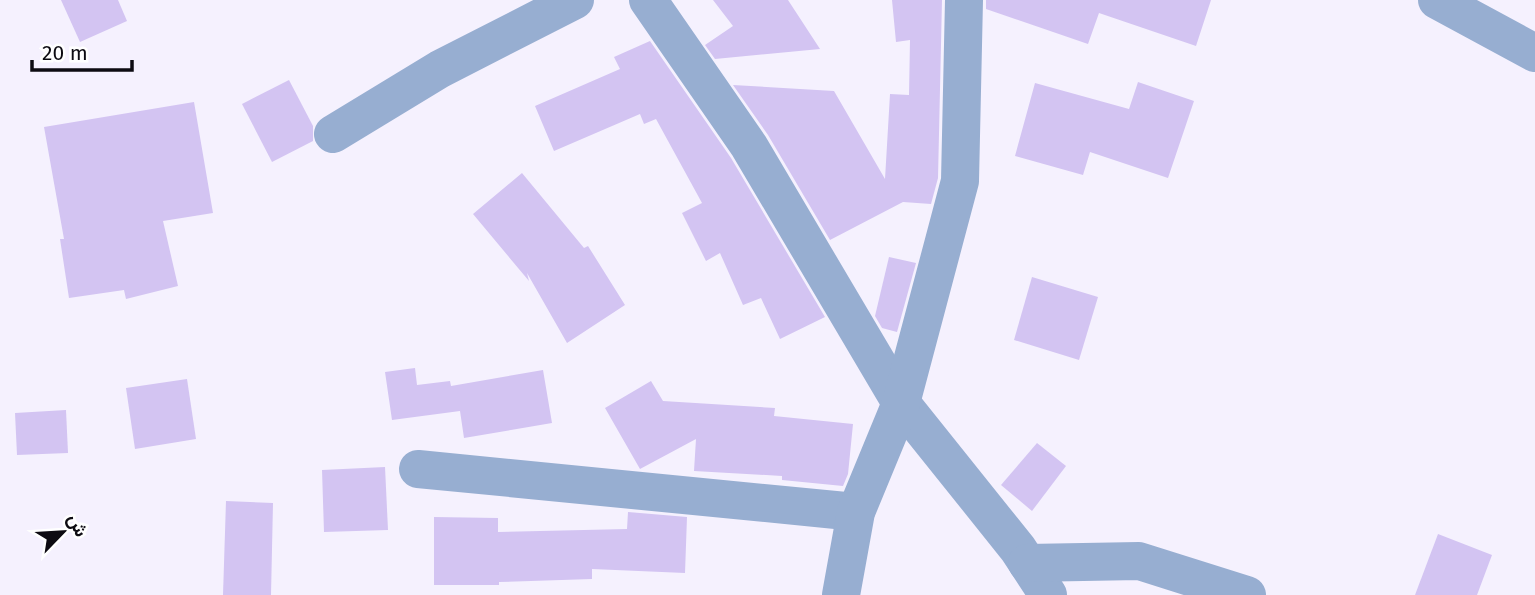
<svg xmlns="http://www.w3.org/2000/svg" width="1535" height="595" font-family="'Fira Sans',Vazirmatn,sans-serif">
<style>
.building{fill:#d3c4f2}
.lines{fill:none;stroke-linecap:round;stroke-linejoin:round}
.minor{stroke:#97aed1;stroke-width:38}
</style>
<rect width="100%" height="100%" fill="#f5f1fe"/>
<g class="building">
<path d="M 61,0 L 118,0 L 127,21 L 80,42 Z"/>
<path d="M 713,0 L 788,0 L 820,49 L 715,59 L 705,45 L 733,26 Z"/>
<path d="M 892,0 L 942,0 L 938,178 L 931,204 L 903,202 L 830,240 L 768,135 L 733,85 L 834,91 L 885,179 L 890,94 L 909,95 L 910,40 L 896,42 Z"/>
<path d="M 986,0 L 1211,0 L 1196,46 L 1099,13 L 1088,44 L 986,9 Z"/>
<path d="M 650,41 L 731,158 L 825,317 L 780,339 L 761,298 L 743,305 L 720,253 L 706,261 L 682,213 L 702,203 L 656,119 L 644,124 L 640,114 L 554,151 L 535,106 L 620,69 L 614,57 Z"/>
<path d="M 289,80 L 313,126 L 313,141 L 272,162 L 242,104 Z"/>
<path d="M 1138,82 L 1194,101 L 1168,178 L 1090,152 L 1083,175 L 1015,156 L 1035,83 L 1129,109 Z"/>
<path d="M 194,102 L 213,213 L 163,221 L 178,286 L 126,299 L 124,290 L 69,298 L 60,239 L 64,239 L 44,127 Z"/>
<path d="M 522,173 L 584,248 L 588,246 L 625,305 L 567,343 L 527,273 L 529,281 L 473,214 Z"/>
<path d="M 889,257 L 916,263 L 897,332 L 882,328 L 875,316 Z"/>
<path d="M 1032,277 L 1098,297 L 1079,360 L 1014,340 Z"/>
<path d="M 415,368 L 417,385 L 450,381 L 451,386 L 543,370 L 552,423 L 464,438 L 460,411 L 392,420 L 385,372 Z"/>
<path d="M 187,379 L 196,439 L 135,449 L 126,388 Z"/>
<path d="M 651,381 L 663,401 L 775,408 L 774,416 L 853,424 L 848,474 L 843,486 L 782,480 L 782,476 L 694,471 L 696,439 L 640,469 L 605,408 Z"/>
<path d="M 66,410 L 68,453 L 17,455 L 15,413 Z"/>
<path d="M 1037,443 L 1066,466 L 1032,511 L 1001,485 Z"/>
<path d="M 385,467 L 388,530 L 324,532 L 322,470 Z"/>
<path d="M 226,501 L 273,503 L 271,595 L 223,595 Z"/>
<path d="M 628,512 L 687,517 L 685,573 L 592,569 L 592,579 L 499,582 L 499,585 L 434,585 L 434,517 L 498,518 L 498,532 L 627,529 Z"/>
<path d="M 1438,534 L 1492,555 L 1477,595 L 1415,595 Z"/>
</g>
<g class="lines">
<g class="minor">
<path d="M 648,0 L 749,146 L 901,403 L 1018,549 L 1048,595"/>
<path d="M 1437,0 L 1535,53"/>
<path d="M 333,134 L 440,69 L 575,0"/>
<path d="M 418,469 L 856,512"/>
<path d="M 1027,563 L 1139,561 L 1247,595"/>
<path d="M 841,595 L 856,512 L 901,403 L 960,181 L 964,0"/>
</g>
</g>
<g transform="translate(63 532) rotate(65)" stroke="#ffffff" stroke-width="5" paint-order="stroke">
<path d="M0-5L12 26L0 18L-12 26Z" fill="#0d0b12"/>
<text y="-10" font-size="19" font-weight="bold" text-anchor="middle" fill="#0d0b12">ش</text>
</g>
<path d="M32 60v10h100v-10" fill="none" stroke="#0d0b12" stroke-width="3.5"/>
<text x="42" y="60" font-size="21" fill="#0d0b12" stroke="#ffffff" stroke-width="5" paint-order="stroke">20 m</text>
</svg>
